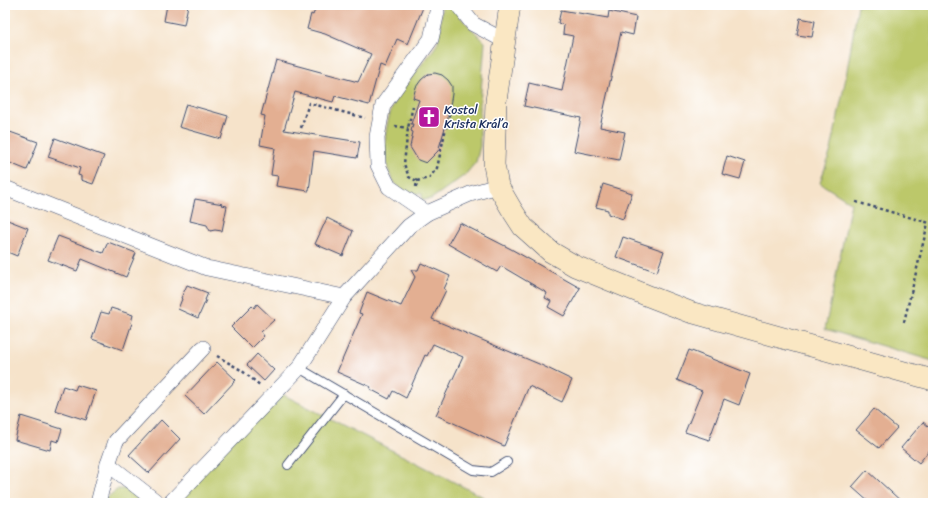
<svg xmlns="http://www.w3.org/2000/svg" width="938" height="508" font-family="Sriracha,sans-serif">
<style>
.green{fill:#bcc86a;stroke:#6c7c64}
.building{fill:#e3af92}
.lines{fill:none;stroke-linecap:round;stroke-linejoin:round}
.lane-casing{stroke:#3c4a6e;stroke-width:10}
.street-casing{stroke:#3c4a6e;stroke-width:16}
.secondary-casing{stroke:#3c4a6e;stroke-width:22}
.path{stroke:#3c4a6e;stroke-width:2.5;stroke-dasharray:3 3;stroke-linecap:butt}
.lane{stroke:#fff;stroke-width:8}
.street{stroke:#fff;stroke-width:15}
.secondary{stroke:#fae7c3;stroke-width:21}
.labels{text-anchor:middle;stroke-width:3;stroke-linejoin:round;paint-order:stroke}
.poi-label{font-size:12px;fill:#1b2f5e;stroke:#fff;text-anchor:start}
</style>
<rect width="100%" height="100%" fill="#fff"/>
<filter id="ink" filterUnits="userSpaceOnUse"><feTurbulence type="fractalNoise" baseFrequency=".025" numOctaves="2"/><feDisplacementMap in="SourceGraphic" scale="8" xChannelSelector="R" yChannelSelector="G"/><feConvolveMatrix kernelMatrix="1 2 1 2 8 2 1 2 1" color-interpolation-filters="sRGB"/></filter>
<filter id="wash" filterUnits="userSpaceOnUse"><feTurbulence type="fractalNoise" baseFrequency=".012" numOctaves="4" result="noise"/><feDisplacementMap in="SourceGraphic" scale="16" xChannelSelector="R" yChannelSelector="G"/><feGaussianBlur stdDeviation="0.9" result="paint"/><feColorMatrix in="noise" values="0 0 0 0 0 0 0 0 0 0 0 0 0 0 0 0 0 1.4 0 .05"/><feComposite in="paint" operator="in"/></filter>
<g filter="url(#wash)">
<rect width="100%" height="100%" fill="#f6e3ca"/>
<g class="green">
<path d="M 442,5 L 453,5 L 462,19 L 485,42 L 480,103 L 480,146 L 476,162 L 465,175 L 431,199 L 422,200 L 422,194 C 414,193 405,192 399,187 C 378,170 384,122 395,101 C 403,87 413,76 422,64 C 427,58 433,51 437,44 C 440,38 441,13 442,5 Z"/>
<path d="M 858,5 L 933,5 L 933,361 L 825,329 L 851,203 L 820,183 L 831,150 L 845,82 Z"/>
<path d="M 276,391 L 495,503 L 170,503 Z"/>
<path d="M 118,489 L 126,489 L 143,503 L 104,503 L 106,498 Z"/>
</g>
<g id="blocks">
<g class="building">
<path d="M 167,5 L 188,5 L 184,25 L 164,21 Z"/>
<path d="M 317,5 L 424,5 L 408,44 L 397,39 L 385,67 L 380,65 L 369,105 L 335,96 L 333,102 L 295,92 L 284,130 L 360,142 L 357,158 L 314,151 L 309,191 L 276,186 L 278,176 L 271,175 L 275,148 L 260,145 L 265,116 L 261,115 L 276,60 L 358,82 L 371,54 L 325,34 L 307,29 L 311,14 L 313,15 Z"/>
<path d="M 561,10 L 608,18 L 609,11 L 636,17 L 633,35 L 621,32 L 600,127 L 625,132 L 619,160 L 574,151 L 581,118 L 524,106 L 529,83 L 562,91 L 573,36 L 563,34 L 564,25 L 558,23 Z"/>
<path d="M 800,18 L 815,21 L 812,37 L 797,35 Z"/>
<path d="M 435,73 L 442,75 L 448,80 L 452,86 L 452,94 L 448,118 L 438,151 L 426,163 L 418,160 L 410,147 L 413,132 L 411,131 L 413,124 L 411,124 L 419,100 L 413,98 L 416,87 L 421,80 L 428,74 Z"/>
<path d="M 186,104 L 228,116 L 221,139 L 179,127 Z"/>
<path d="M 10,132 L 38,142 L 27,170 L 5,161 L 5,145 Z"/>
<path d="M 55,138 L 104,156 L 93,184 L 81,180 L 81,176 L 78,175 L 80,168 L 48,157 Z"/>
<path d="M 727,156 L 745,162 L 740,179 L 722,174 Z"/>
<path d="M 603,184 L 632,193 L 623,219 L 608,214 L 608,210 L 596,207 Z"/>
<path d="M 195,199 L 223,204 L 222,205 L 227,206 L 222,231 L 215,230 L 210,231 L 207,225 L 190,221 Z"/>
<path d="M 327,218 L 353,231 L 343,256 L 315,244 Z"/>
<path d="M 5,219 L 28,228 L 17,256 L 5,251 Z"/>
<path d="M 460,223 L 511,249 L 580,288 L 564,316 L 548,307 L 551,301 L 545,298 L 547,293 L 501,266 L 497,272 L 448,244 Z"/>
<path d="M 58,236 L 103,253 L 108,242 L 136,253 L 126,277 L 82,259 L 77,271 L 48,260 Z"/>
<path d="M 623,237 L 664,251 L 657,272 L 616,257 Z"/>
<path d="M 421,263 L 450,276 L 444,289 L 446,290 L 432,319 L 539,364 L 572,380 L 562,402 L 529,386 L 504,446 L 436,415 L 463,357 L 433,344 L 427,356 L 425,355 L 406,398 L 393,391 L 389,399 L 370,389 L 371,387 L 337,372 L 362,314 L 359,313 L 367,292 L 401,306 L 415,277 L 411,270 L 418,270 Z"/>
<path d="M 187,285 L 208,293 L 205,300 L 206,300 L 198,318 L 178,309 L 182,299 L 181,298 Z"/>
<path d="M 257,304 L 274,320 L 261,332 L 264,336 L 252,348 L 231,327 L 252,306 L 254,308 Z"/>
<path d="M 111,308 L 133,315 L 131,323 L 132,323 L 123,350 L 92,339 L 101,312 L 109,314 Z"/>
<path d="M 689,350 L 750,374 L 739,405 L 724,399 L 709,440 L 685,432 L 702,391 L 677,380 Z"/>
<path d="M 257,354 L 274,370 L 264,381 L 247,365 Z"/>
<path d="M 217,362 L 236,380 L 204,414 L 185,396 Z"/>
<path d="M 77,385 L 96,391 L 86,420 L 55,410 L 63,386 L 75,390 Z"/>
<path d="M 874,409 L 897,428 L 879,448 L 856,430 Z"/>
<path d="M 21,416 L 62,429 L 58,442 L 52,440 L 50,450 L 15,440 Z"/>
<path d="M 161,420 L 180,439 L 149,473 L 129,455 Z"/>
<path d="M 923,422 L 933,430 L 933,446 L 919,463 L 901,448 Z"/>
<path d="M 867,470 L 903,503 L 870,503 L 852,487 Z"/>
</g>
</g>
</g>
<g filter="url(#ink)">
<use href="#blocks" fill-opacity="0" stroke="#3c4a6e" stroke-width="1"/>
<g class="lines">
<g class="lane-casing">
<g id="lane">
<path d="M 299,368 L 473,470 L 491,472 L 507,462"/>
<path d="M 288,465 L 344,394"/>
</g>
</g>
<g class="street-casing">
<g id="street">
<path d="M 458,5 L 473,24 L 505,41"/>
<path d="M 5,188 L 207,268 L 344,297"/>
<path d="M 427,213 L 389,187 L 378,165 L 377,137 L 383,105 L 431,39 L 437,12"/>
<path d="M 108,464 L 158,503"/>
<path d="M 98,503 L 108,464 L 116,441 L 203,348"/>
<path d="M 170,503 L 299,368 L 344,297 L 409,226 L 427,213 L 470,194 L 498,186"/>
</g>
</g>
<g class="secondary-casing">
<path id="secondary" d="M 510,5 L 496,101 L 494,165 L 498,186 L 512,210 L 523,227 L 541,243 L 551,252 L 575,266 L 646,295 L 690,312 L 933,380"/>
</g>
<g class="path">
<path d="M 413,106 L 408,128 L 404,164 L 409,177 L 417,181"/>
<path d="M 395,126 L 408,128"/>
<path d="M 301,128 L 309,103 L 365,118"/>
<path d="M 416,187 L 417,181 L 429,178 L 437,168 L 450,110"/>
<path d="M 856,202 L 933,224"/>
<path d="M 904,322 L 928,223"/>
<path d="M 217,356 L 241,370 L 261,386"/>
</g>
<use href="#lane" class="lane"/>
<use href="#street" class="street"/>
<use href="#secondary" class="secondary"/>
</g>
</g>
<defs>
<g id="church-square" transform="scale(1.15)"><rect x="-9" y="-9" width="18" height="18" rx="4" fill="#b5179e" stroke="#fff"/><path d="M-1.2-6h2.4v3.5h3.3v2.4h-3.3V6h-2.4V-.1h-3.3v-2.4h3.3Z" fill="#fff"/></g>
</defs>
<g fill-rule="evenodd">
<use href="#church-square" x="429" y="117"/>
</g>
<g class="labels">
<g class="poi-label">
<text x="444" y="114">Kostol<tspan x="444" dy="14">Krista Kráľa</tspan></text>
</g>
</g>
<rect width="938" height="508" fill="none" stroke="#fff" stroke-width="20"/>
</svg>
